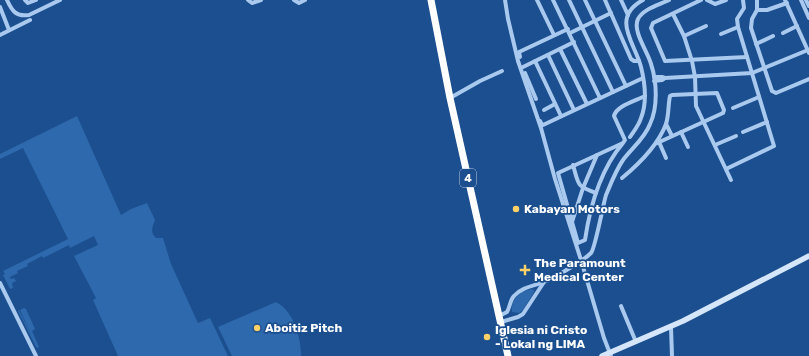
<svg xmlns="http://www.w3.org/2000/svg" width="809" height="356" font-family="Rubik,sans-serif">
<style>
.green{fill:#2e69ad}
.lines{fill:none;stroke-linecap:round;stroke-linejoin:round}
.street{stroke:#a9c9ee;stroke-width:4}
.secondary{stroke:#d6e6fa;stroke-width:5.5}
.highway{stroke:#fff;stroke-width:7}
.poi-dot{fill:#ffd166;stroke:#1b4f8f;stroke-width:1.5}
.labels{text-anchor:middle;stroke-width:3.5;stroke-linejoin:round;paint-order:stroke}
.shield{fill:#1b4f8f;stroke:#bbcadd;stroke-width:1}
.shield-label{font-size:11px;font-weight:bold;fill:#fff}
.poi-label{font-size:12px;font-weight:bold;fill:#fff;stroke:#1b4f8f;text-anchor:start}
</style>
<rect width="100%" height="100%" fill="#1b4f8f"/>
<g class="green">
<path d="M 77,116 L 121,215 L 131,209 L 147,203 L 155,220 C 152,228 150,232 156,238 L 163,238 L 171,264 L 198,323 L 210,318 L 228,356 L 118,356 L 93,300 L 96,298 L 74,256 L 98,245 L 94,236 L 70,248 L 69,245 L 43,258 L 42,256 L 27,264 L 28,266 L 17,271 L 18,273 L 10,277 L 11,279 L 14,278 L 16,281 L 12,283 L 13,288 L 10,289 L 3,275 L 5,274 L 3,271 L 68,239 L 23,148 L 0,159 L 0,154 Z"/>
<path d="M 532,289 L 534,290 L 534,292 L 523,310 L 519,313 L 512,312 C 510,299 521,291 532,289 Z"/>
<path d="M 276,302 C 294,311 301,338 301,356 L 232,356 L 218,327 Z"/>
<path d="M 24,308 L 26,309 L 35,329 L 32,331 L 39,347 L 38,348 L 36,347 L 18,311 L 19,310 L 32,336 L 20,310 Z"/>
</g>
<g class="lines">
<g class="street">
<path d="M 7,0 C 12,11 16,17 29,15 L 60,0"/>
<path d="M 25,0 L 28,3 L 36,0"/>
<path d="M 248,0 L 252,3 L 261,0"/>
<path d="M 294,0 L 299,3 L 305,0"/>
<path d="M 505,0 L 508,19 L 518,61 L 541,128 L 555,179 L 581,260 L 604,338 L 611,356"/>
<path d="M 537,0 L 554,35"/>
<path d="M 553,0 L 600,98"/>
<path d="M 569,0 L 613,92"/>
<path d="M 585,0 L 626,86"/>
<path d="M 605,0 L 631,59 L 634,61 L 639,61"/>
<path d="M 621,0 L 628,15"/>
<path d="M 701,0 L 653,23 L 651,28 L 665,61 L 747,57"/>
<path d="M 707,0 L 715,4 L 726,0"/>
<path d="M 757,0 L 757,10 L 752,19 L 751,28 L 772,91 L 776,93 L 809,79"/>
<path d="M 785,0 L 809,53"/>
<path d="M 801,0 L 809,18"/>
<path d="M 806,0 L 809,6"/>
<path d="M 0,7 L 9,30"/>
<path d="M 757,10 L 767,10 L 787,3"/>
<path d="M 673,14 L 684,36 L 692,61 L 695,77 L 696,106 L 731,180"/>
<path d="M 570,33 L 611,13"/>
<path d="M 783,33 L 797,26"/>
<path d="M 721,34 L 738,27"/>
<path d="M 0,35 L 30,20"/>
<path d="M 684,36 L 706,26"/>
<path d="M 756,44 L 773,36"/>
<path d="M 560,49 L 587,104"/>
<path d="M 548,55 L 574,110"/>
<path d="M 520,57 L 519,52 L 568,29"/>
<path d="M 535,61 L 561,116"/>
<path d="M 523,67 L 574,42"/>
<path d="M 525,73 L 536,99"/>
<path d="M 654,77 L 662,77 L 665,78 L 752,73 L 808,50"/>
<path d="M 654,81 L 662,80 L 665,78"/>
<path d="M 450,98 L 480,81 L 502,71"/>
<path d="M 733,108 L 759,97"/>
<path d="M 544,110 L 555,104"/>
<path d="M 540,121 L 542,125 L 543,125 L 643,78"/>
<path d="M 666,124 L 672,136"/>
<path d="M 681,132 L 688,147"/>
<path d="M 743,132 L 767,122"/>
<path d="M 630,137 C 634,131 639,125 641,118 C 647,103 645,83 641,67 C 635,43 610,18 643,0"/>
<path d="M 659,142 L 666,158"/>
<path d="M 623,143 C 600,170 590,206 585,240 L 578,243 L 558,173 L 623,143 L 625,140 L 614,116 C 616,106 635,101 645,96"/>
<path d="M 715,145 L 736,136"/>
<path d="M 573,165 C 579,185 576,186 596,193"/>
<path d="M 726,169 L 774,146 L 738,27 L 737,19 L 744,8 L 743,0"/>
<path d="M 622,178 C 639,164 658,145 666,124 C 669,115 668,105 670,96 L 672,95 L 717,93 L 724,110 L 723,113 L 655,144"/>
<path d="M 572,222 L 583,188 L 597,155"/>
<path d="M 0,283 L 36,356"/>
<path d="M 621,306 L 636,342"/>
<path d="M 499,316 L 507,312 C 510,307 510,300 514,296 C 522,287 534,286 544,282 C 554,278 583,261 591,253 C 595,249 603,205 606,195 C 611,183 616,170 623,160 C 632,148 645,138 650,124 C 658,107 657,82 651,64 C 648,52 632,31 638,19 C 643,9 659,5 669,0"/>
<path d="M 501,322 L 518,317 L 523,314 L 544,282"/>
<path d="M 671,327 L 672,356"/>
</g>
<path class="secondary" d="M 602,356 L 683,321 L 809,256"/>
<path class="highway" d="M 431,0 L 450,98 L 508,356"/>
</g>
<g class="poi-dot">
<circle cx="516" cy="209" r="4"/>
<path d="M523 264h4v4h4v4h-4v4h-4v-4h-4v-4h4z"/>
<circle cx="257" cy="328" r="4"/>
<circle cx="487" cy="337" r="4"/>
</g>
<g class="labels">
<rect class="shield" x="460" y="169" width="16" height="18" rx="3"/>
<g class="shield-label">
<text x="468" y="182">4</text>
</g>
<g class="poi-label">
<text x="524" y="213">Kabayan Motors</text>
<text x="534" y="267">The Paramount<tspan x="534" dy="14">Medical Center</tspan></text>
<text x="265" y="332">Aboitiz Pitch</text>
<text x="495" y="334">Iglesia ni Cristo<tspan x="495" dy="14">- Lokal ng LIMA</tspan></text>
</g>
</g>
</svg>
